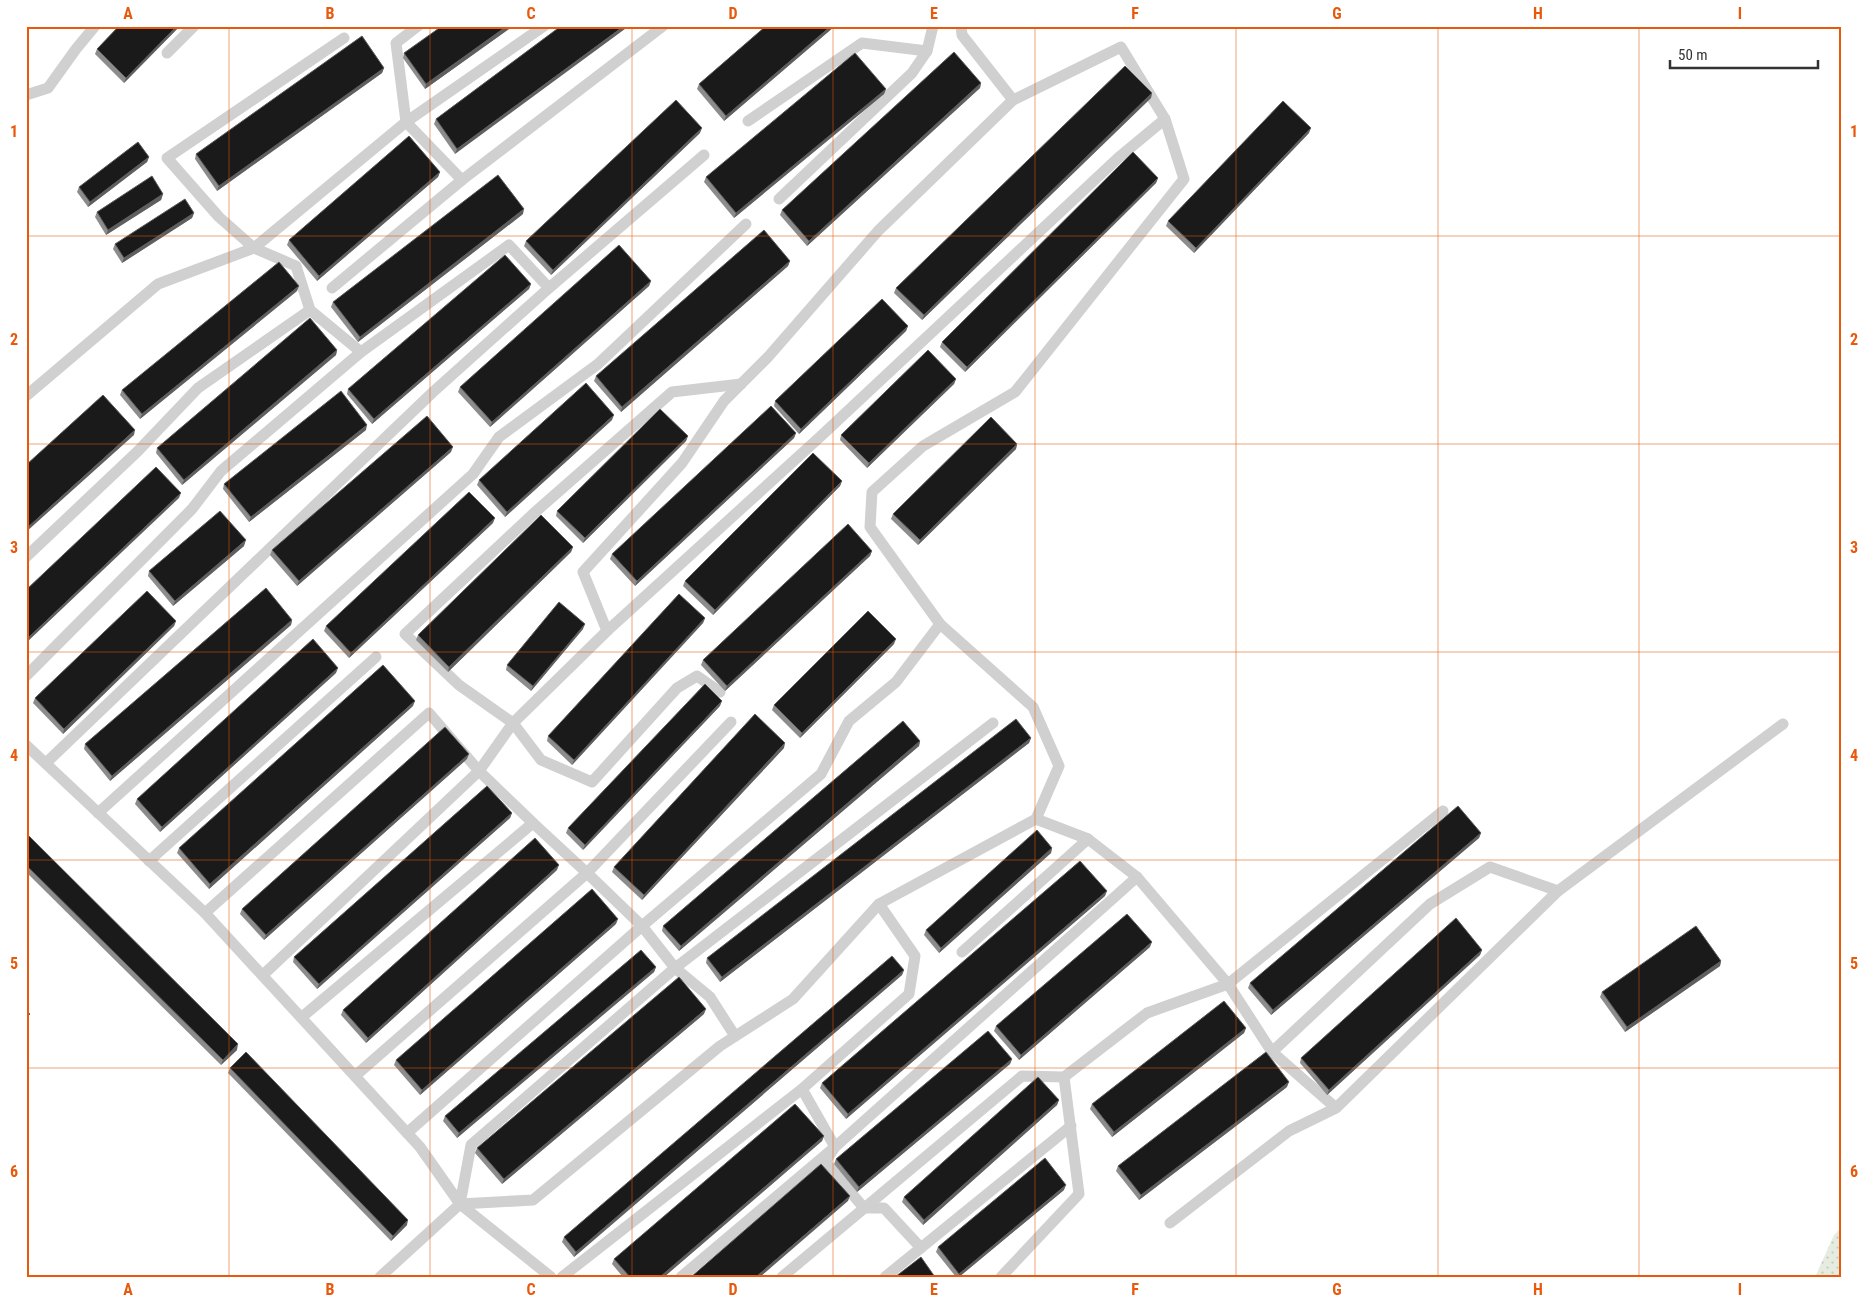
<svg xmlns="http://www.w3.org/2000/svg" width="1868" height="1303" font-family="'Roboto Condensed',sans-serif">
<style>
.grass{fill:url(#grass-dots)}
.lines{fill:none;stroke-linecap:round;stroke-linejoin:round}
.service{stroke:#d0d0d0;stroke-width:11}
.wall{fill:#8c8c8c}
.shaded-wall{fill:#5f5f5f}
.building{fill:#1a1a1a;stroke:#5f5f5f}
.grid{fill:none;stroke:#e8590c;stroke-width:1;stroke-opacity:0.55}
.neatline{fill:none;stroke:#e8590c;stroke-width:2}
.grid-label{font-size:16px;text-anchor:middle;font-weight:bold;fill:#e8590c}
</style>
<defs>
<pattern id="grass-dots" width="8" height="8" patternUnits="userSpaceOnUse" patternTransform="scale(1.25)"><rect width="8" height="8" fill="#e6ecdf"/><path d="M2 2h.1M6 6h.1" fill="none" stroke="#c6cbc0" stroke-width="1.8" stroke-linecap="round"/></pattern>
</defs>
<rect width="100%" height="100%" fill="#fff"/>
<path class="grass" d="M 1842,1227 L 1842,1277 L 1815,1277 L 1834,1235 Z"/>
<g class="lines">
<g class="service">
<path d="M 418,26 L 396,43 L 406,122 L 544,26"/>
<path d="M 961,26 L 962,35 L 1013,100"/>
<path d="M 167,53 L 194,26"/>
<path d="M 26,95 L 48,88 L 76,49 L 95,26"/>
<path d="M 748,121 L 862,43 L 927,51 L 933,26"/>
<path d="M 779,199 L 912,73 L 927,51"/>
<path d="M 332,288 L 462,180 L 663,26"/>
<path d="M 310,310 L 296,266 L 254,248 L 219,217 L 167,158 L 344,38"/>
<path d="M 26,396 L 158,284 L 254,248 L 406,122 L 462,180"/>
<path d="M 26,557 L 138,451 L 198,388 L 310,310 L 361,352"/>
<path d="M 26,676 L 192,509 L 221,471 L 361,352 L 509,245 L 549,288 L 704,155"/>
<path d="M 720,692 L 697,676 L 677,688 L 592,782 L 541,760 L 513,723 L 459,685 L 405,634 L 533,514 L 672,392 L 741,384"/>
<path d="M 26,745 L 205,913 L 429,713 L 479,771 L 533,823 L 302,1017"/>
<path d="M 46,763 L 433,392 L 549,288"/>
<path d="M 98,813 L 473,474 L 499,437 L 598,364 L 746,224"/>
<path d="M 1036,819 L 1088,839 L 1137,877 L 1228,984 L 1272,1052 L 1336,1108"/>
<path d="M 149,861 L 376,657"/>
<path d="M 205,913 L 420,1147 L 460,1204 L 533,1200 L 720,1046 L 793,999 L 879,904 L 1036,819 L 1059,766 L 1033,707 L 940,624 L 870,527 L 872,492 L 923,446 L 1015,392 L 1184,179 L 1165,119 L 1118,158 L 821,436 L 607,631"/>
<path d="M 962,952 L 1088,839"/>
<path d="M 263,975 L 479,771 L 513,723 L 607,631 L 583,572 L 682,463 L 724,401 L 768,357 L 878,231 L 1013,100 L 1121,47 L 1165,119"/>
<path d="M 735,1036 L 710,997 L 675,968 L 642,926 L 821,774 L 849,721 L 896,682 L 940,624"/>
<path d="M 1272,1052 L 1430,904 L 1490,867 L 1558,891 L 1783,724"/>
<path d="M 355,1076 L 587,873 L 533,823"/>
<path d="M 802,1089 L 835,1147 L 825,1162 L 864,1208 L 884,1208 L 921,1248"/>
<path d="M 407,1133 L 642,926 L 587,873 L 731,722"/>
<path d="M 460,1204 L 551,1277"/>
<path d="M 1170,1223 L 1289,1131 L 1336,1108 L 1558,891"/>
<path d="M 380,1277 L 460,1204 L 471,1145 L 675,968 L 993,723"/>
<path d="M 562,1277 L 802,1089 L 909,994 L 915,956 L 879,904"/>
<path d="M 681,1277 L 835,1147 L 1137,877"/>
<path d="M 782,1277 L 1022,1076 L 1064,1077 L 1147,1013 L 1228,984 L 1443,811"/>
<path d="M 885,1277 L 1071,1126"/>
<path d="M 1001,1277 L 1079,1194 L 1064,1077"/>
</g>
</g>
<g class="wall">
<path d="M 119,26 L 180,26 L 124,83 L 95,54 L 97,49 Z"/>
<path d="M 513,26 L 425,89 L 403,58 L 404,53 Z"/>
<path d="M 561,26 L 455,154 L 434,124 L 436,119 Z"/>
<path d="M 766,26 L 835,26 L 724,121 L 697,89 L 699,84 Z"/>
<path d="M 384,68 L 382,73 L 217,191 L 195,159 L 196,154 Z"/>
<path d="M 981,83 L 980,88 L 807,246 L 780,215 L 782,210 Z"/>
<path d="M 886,89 L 884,94 L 734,218 L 704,182 L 706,177 Z"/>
<path d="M 1152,93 L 1151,98 L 922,320 L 894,293 L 896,288 Z"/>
<path d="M 700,133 L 551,275 L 524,246 L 526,241 Z"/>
<path d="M 1309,133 L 1194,253 L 1166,226 L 1168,221 Z"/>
<path d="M 149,157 L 147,162 L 88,207 L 77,192 L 79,187 Z"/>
<path d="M 440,172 L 438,177 L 317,281 L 287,245 L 289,240 Z"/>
<path d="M 1158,178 L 1156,183 L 965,372 L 940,347 L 942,342 Z"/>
<path d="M 163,194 L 161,200 L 106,235 L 95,217 L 97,212 Z"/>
<path d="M 194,213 L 192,218 L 122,263 L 113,249 L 115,244 Z"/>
<path d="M 523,214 L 358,342 L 331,307 L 333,302 Z"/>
<path d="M 790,261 L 788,266 L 621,412 L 594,381 L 596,376 Z"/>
<path d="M 651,281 L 649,286 L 490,427 L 458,392 L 460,387 Z"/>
<path d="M 531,284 L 529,289 L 372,424 L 347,394 L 348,389 Z"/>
<path d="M 297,291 L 140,419 L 120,395 L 122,390 Z"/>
<path d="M 908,326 L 906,331 L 799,434 L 774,406 L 775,401 Z"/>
<path d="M 337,350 L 336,355 L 182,485 L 156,453 L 157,448 Z"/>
<path d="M 956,379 L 954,384 L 867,468 L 840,440 L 841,435 Z"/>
<path d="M 612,420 L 505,517 L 477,485 L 479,480 Z"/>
<path d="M 366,430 L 249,522 L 223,489 L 224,484 Z"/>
<path d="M 796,433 L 794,438 L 635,586 L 610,559 L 612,554 Z"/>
<path d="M 688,436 L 686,441 L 583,543 L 556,516 L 557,511 Z"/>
<path d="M 1017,444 L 1016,449 L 918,545 L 891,519 L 893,514 Z"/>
<path d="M 451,452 L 297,586 L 270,555 L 272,550 Z"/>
<path d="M 842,481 L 840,486 L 713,615 L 683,586 L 685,581 Z"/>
<path d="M 493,523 L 349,658 L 324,631 L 326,626 Z"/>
<path d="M 244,546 L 173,606 L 148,576 L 149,571 Z"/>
<path d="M 573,547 L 571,552 L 448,672 L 416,640 L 418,635 Z"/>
<path d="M 872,551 L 870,556 L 725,691 L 701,665 L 703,660 Z"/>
<path d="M 705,618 L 703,623 L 572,765 L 547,741 L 548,736 Z"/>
<path d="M 292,620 L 291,625 L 110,781 L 84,749 L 85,744 Z"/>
<path d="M 176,621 L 174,626 L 63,734 L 33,703 L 35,698 Z"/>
<path d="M 583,629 L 531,691 L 506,670 L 507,665 Z"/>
<path d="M 894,644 L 800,738 L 772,710 L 774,705 Z"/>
<path d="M 336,673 L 160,832 L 135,804 L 137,799 Z"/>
<path d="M 413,706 L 209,889 L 177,853 L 179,848 Z"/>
<path d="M 720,706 L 583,850 L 566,833 L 568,828 Z"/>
<path d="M 1031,738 L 1029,743 L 720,982 L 706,963 L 707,958 Z"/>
<path d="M 920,741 L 919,746 L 679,951 L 662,931 L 663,926 Z"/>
<path d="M 784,748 L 642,900 L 612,872 L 614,867 Z"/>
<path d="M 467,759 L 264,940 L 240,914 L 242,909 Z"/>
<path d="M 512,813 L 510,818 L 317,989 L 293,962 L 294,957 Z"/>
<path d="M 26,833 L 237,1050 L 221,1065 L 26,872 Z"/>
<path d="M 1481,833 L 1479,838 L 1271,1015 L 1248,988 L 1250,983 Z"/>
<path d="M 1052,848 L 1051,853 L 939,953 L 924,935 L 926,930 Z"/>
<path d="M 557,870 L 366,1043 L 341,1015 L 343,1010 Z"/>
<path d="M 1105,896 L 846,1119 L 820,1088 L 822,1083 Z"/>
<path d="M 616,924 L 420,1095 L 394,1065 L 396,1060 Z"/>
<path d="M 1150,947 L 1019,1060 L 994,1031 L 996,1026 Z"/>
<path d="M 1482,950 L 1480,955 L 1327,1095 L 1300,1063 L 1301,1058 Z"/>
<path d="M 1721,961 L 1720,966 L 1625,1032 L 1600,997 L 1602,992 Z"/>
<path d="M 656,967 L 654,972 L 457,1138 L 443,1121 L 445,1116 Z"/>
<path d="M 904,970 L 902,975 L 574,1257 L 562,1242 L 564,1237 Z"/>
<path d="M 704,1014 L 502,1184 L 475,1153 L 477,1148 Z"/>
<path d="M 1246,1028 L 1244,1033 L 1112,1137 L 1090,1109 L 1092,1104 Z"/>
<path d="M 1012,1059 L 1010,1064 L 857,1192 L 834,1164 L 836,1159 Z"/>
<path d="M 230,1068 L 407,1225 L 391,1241 L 228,1073 Z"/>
<path d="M 1287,1087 L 1139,1200 L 1116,1171 L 1118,1166 Z"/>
<path d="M 1059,1100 L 1057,1105 L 923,1225 L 902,1202 L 904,1197 Z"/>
<path d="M 824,1136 L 822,1141 L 664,1277 L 623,1277 L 612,1264 L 614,1259 Z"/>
<path d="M 1064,1190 L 959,1277 L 956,1277 L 936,1252 L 938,1247 Z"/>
</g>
<g class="shaded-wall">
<path d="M 177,26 L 180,26 L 124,83 L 126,78 Z"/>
<path d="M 507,26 L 513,26 L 425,89 L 426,84 Z"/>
<path d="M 624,26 L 629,26 L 455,154 L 457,149 Z"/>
<path d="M 831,26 L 835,26 L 724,121 L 726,116 Z"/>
<path d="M 384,68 L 382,73 L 217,191 L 219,186 Z"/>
<path d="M 981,83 L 980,88 L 807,246 L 809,241 Z"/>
<path d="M 886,89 L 884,94 L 734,218 L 736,213 Z"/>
<path d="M 1152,93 L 1151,98 L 922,320 L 924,315 Z"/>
<path d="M 702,128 L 700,133 L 551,275 L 553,270 Z"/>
<path d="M 1311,128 L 1309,133 L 1194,253 L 1196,248 Z"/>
<path d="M 149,157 L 147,162 L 88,207 L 90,202 Z"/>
<path d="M 440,172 L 438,177 L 317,281 L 319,276 Z"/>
<path d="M 1158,178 L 1156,183 L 965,372 L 967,367 Z"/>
<path d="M 163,194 L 161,200 L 106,235 L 108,230 Z"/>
<path d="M 524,209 L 523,214 L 358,342 L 360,337 Z"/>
<path d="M 194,213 L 192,218 L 122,263 L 124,258 Z"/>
<path d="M 790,261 L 788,266 L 621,412 L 622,407 Z"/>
<path d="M 651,281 L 649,286 L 490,427 L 492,422 Z"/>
<path d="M 531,284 L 529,289 L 372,424 L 374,419 Z"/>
<path d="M 299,286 L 297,291 L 140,419 L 142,414 Z"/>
<path d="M 908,326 L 906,331 L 799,434 L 801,429 Z"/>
<path d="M 337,350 L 336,355 L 182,485 L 184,480 Z"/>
<path d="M 956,379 L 954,384 L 867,468 L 869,463 Z"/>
<path d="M 614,415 L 612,420 L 505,517 L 507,512 Z"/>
<path d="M 367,425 L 366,430 L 249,522 L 251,517 Z"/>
<path d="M 135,430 L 134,435 L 26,532 L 26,529 Z"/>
<path d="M 796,433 L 794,438 L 635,586 L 637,581 Z"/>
<path d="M 688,436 L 686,441 L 583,543 L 585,538 Z"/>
<path d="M 1017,444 L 1016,449 L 918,545 L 920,540 Z"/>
<path d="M 453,447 L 451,452 L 297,586 L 299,581 Z"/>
<path d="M 842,481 L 840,486 L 713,615 L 715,610 Z"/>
<path d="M 181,493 L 179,498 L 26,643 L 26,640 Z"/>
<path d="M 495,518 L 493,523 L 349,658 L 351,653 Z"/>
<path d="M 246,540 L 244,546 L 173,606 L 175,601 Z"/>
<path d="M 573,547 L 571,552 L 448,672 L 449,667 Z"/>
<path d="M 872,551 L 870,556 L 725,691 L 727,686 Z"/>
<path d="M 705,618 L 703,623 L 572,765 L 574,760 Z"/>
<path d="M 292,620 L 291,625 L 110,781 L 112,776 Z"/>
<path d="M 176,621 L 174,626 L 63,734 L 64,729 Z"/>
<path d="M 585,624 L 583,629 L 531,691 L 533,686 Z"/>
<path d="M 896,639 L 894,644 L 800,738 L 802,733 Z"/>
<path d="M 338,668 L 336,673 L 160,832 L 162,827 Z"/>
<path d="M 415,701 L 413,706 L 209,889 L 210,884 Z"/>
<path d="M 722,701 L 720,706 L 583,850 L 585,845 Z"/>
<path d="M 1031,738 L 1029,743 L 720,982 L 722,977 Z"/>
<path d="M 920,741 L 919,746 L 679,951 L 681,946 Z"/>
<path d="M 785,743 L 784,748 L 642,900 L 644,895 Z"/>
<path d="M 469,754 L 467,759 L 264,940 L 266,935 Z"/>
<path d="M 512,813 L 510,818 L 317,989 L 319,984 Z"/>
<path d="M 1481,833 L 1479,838 L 1271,1015 L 1273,1010 Z"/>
<path d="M 1052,848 L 1051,853 L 939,953 L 941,948 Z"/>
<path d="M 559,865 L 557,870 L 366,1043 L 368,1038 Z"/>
<path d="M 1107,891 L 1105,896 L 846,1119 L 848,1114 Z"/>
<path d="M 618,919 L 616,924 L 420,1095 L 422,1090 Z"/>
<path d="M 1152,942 L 1150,947 L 1019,1060 L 1021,1055 Z"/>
<path d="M 1482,950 L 1480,955 L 1327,1095 L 1329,1090 Z"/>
<path d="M 1721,961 L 1720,966 L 1625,1032 L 1627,1027 Z"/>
<path d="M 656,967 L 654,972 L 457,1138 L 459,1133 Z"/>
<path d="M 904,970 L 902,975 L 574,1257 L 576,1252 Z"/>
<path d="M 706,1009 L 704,1014 L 502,1184 L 504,1179 Z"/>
<path d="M 1246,1028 L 1244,1033 L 1112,1137 L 1114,1132 Z"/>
<path d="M 238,1044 L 237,1050 L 221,1065 L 223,1060 Z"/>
<path d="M 1012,1059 L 1010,1064 L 857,1192 L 859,1187 Z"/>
<path d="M 1289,1082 L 1287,1087 L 1139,1200 L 1141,1195 Z"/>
<path d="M 1059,1100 L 1057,1105 L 923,1225 L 924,1220 Z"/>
<path d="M 824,1136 L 822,1141 L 664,1277 L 660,1277 Z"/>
<path d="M 1066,1185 L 1064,1190 L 959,1277 L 958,1277 L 959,1274 Z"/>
<path d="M 850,1196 L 848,1201 L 760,1277 L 756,1277 Z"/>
<path d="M 408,1220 L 407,1225 L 391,1241 L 393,1236 Z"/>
</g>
<g class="building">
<path d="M 119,26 L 177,26 L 126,78 L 97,49 Z"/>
<path d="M 442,26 L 507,26 L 426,84 L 404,53 Z"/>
<path d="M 561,26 L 624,26 L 457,149 L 436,119 Z"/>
<path d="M 766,26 L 831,26 L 726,116 L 699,84 Z"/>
<path d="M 362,36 L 384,68 L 219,186 L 196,154 Z"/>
<path d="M 954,52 L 981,83 L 809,241 L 782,210 Z"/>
<path d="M 855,53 L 886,89 L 736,213 L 706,177 Z"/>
<path d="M 1125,66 L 1152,93 L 924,315 L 896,288 Z"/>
<path d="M 676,100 L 702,128 L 553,270 L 526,241 Z"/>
<path d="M 1283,101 L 1311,128 L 1196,248 L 1168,221 Z"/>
<path d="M 409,136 L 440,172 L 319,276 L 289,240 Z"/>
<path d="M 138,142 L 149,157 L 90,202 L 79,187 Z"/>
<path d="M 1133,152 L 1158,178 L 967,367 L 942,342 Z"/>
<path d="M 498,175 L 524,209 L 360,337 L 333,302 Z"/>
<path d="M 152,176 L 163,194 L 108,230 L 97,212 Z"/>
<path d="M 185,199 L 194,213 L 124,258 L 115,244 Z"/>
<path d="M 764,230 L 790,261 L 622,407 L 596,376 Z"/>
<path d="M 619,245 L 651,281 L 492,422 L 460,387 Z"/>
<path d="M 505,255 L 531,284 L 374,419 L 348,389 Z"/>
<path d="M 279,262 L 299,286 L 142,414 L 122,390 Z"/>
<path d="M 882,299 L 908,326 L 801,429 L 775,401 Z"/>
<path d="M 310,318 L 337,350 L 184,480 L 157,448 Z"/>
<path d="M 928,350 L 956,379 L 869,463 L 841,435 Z"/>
<path d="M 586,383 L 614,415 L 507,512 L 479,480 Z"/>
<path d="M 341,391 L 367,425 L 251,517 L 224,484 Z"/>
<path d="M 103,395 L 135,430 L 26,529 L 26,465 Z"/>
<path d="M 771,406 L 796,433 L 637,581 L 612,554 Z"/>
<path d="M 660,409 L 688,436 L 585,538 L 557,511 Z"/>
<path d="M 427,416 L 453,447 L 299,581 L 272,550 Z"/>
<path d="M 991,417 L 1017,444 L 920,540 L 893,514 Z"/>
<path d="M 813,453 L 842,481 L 715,610 L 685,581 Z"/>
<path d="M 156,467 L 181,493 L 26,640 L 26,590 Z"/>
<path d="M 469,492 L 495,518 L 351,653 L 326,626 Z"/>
<path d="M 220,511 L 246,540 L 175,601 L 149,571 Z"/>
<path d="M 541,515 L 573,547 L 449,667 L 418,635 Z"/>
<path d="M 848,524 L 872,551 L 727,686 L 703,660 Z"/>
<path d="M 266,588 L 292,620 L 112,776 L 85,744 Z"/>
<path d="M 147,591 L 176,621 L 64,729 L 35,698 Z"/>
<path d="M 679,594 L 705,618 L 574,760 L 548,736 Z"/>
<path d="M 559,602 L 585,624 L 533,686 L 507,665 Z"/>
<path d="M 868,611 L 896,639 L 802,733 L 774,705 Z"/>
<path d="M 313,639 L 338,668 L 162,827 L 137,799 Z"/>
<path d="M 383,665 L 415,701 L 210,884 L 179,848 Z"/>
<path d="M 705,684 L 722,701 L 585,845 L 568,828 Z"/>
<path d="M 755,714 L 785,743 L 644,895 L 614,867 Z"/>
<path d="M 1016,719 L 1031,738 L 722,977 L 707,958 Z"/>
<path d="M 903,721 L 920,741 L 681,946 L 663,926 Z"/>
<path d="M 445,727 L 469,754 L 266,935 L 242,909 Z"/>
<path d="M 487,786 L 512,813 L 319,984 L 294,957 Z"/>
<path d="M 1458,806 L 1481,833 L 1273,1010 L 1250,983 Z"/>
<path d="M 1037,830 L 1052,848 L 941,948 L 926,930 Z"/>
<path d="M 26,833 L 238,1044 L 223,1060 L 26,865 Z"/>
<path d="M 535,838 L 559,865 L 368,1038 L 343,1010 Z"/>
<path d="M 1080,861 L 1107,891 L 848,1114 L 822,1083 Z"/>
<path d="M 592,889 L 618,919 L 422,1090 L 396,1060 Z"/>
<path d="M 1127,914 L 1152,942 L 1021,1055 L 996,1026 Z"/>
<path d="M 1456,918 L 1482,950 L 1329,1090 L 1301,1058 Z"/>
<path d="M 1696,926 L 1721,961 L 1627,1027 L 1602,992 Z"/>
<path d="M 641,950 L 656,967 L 459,1133 L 445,1116 Z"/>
<path d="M 892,956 L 904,970 L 576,1252 L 564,1237 Z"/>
<path d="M 679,977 L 706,1009 L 504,1179 L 477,1148 Z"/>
<path d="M 1224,1001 L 1246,1028 L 1114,1132 L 1092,1104 Z"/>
<path d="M 26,1011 L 30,1014 L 26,1018 Z"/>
<path d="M 988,1031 L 1012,1059 L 859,1187 L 836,1159 Z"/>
<path d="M 246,1052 L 408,1220 L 393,1236 L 230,1068 Z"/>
<path d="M 1266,1052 L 1289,1082 L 1141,1195 L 1118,1166 Z"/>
<path d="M 1038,1077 L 1059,1100 L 924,1220 L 904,1197 Z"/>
<path d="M 795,1104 L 824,1136 L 660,1277 L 630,1277 L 614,1259 Z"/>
<path d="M 1045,1158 L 1066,1185 L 959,1274 L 938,1247 Z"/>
<path d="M 821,1164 L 850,1196 L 756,1277 L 691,1277 Z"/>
<path d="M 921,1257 L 935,1277 L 895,1277 Z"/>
</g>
<path class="grid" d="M 229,26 L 229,1277M 430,26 L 430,1277M 632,26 L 632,1277M 833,26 L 833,1277M 1035,26 L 1035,1277M 1236,26 L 1236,1277M 1438,26 L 1438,1277M 1639,26 L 1639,1277M 26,236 L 1842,236M 26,444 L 1842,444M 26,652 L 1842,652M 26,860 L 1842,860M 26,1068 L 1842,1068"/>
<rect width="1868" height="1303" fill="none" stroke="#ffffff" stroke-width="55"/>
<path d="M1670 60v8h148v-8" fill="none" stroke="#333333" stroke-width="2.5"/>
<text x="1678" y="60" font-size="15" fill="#333333" stroke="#ffffff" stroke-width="4" paint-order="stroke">50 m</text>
<rect x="28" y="28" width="1812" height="1248" class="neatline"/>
<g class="grid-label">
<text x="128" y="19">A</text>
<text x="330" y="19">B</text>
<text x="531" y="19">C</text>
<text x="733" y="19">D</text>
<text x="934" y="19">E</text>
<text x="1135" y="19">F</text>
<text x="1337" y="19">G</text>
<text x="1538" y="19">H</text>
<text x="1740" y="19">I</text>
<text x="14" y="137">1</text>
<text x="1854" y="137">1</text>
<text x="14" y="345">2</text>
<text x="1854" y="345">2</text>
<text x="14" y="553">3</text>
<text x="1854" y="553">3</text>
<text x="14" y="761">4</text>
<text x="1854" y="761">4</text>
<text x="14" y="969">5</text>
<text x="1854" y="969">5</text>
<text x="14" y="1177">6</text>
<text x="1854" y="1177">6</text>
<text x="128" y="1295">A</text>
<text x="330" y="1295">B</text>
<text x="531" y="1295">C</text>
<text x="733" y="1295">D</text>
<text x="934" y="1295">E</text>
<text x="1135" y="1295">F</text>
<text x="1337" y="1295">G</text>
<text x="1538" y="1295">H</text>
<text x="1740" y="1295">I</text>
</g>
</svg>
